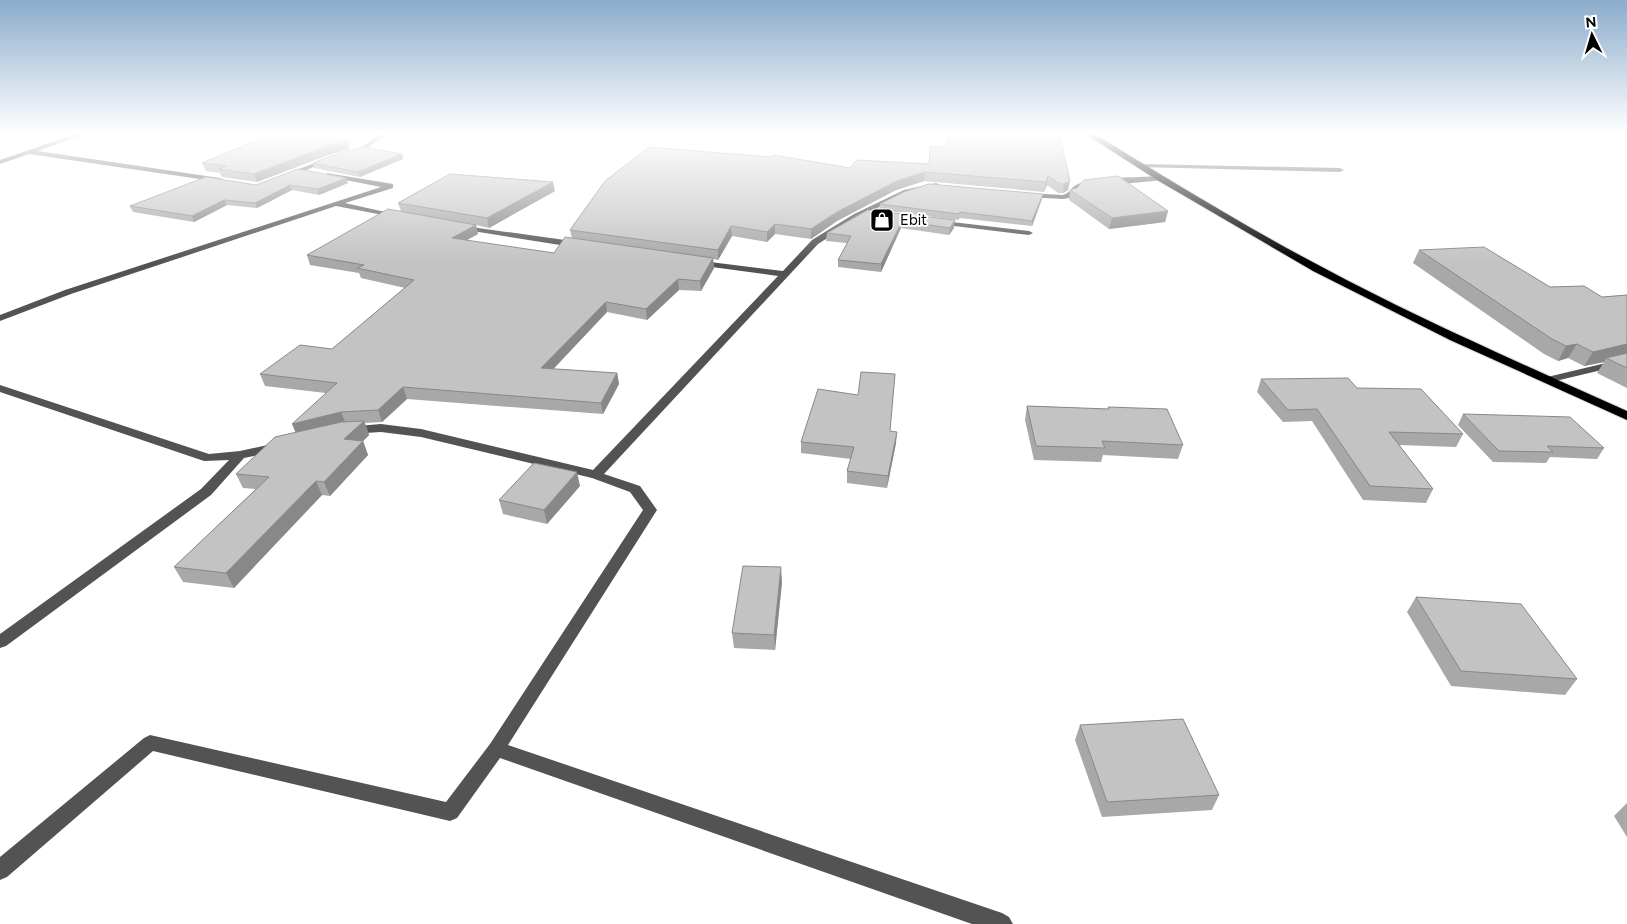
<svg xmlns="http://www.w3.org/2000/svg" width="1627" height="924" font-family="Figtree,sans-serif">
<style>
.lines{fill:none;stroke-linecap:round;stroke-linejoin:round}
.highway-casing{stroke:#dbdbdb;stroke-width:2}
.minor{fill:#535353;fill-rule:evenodd}
.highway{fill:#000;fill-rule:evenodd}
.wall{fill:#a8a8a8}
.shaded-wall{fill:#888}
.building{fill:#c3c3c3;stroke:#888}
.labels{text-anchor:middle;stroke-width:4;stroke-linejoin:round;paint-order:stroke}
.far-poi-label{font-size:15px;fill:#000;stroke:#fff;text-anchor:start}
</style>
<rect width="100%" height="100%" fill="#fff"/>
<g class="lines">
<g class="highway-casing">
<path id="highway" d="M 1084,133 L 1093,133 C 1168,179 1244,226 1322,267 C 1421,320 1525,365 1627,411 L 1627,420 L 1450,340 L 1313,271 L 1157,180 Z"/>
</g>
<g class="minor">
<path d="M 78,133 L 87,133 L 38,151 L 220,178 L 224,180 L 220,182 L 29,154 L 0,164 L 0,160 Z"/>
<path d="M 381,133 L 388,133 L 365,150 L 351,154 L 348,152 L 361,148 Z"/>
<path d="M 327,158 L 332,159 L 288,178 L 281,176 Z"/>
<path d="M 1141,164 L 1340,168 L 1344,170 L 1340,172 L 1139,167 L 1139,165 Z"/>
<path d="M 327,173 L 393,184 L 393,188 L 345,203 L 403,216 L 399,218 L 336,206 L 71,294 L 0,321 L 0,315 L 65,290 L 381,187 L 330,177 L 326,175 Z"/>
<path d="M 1160,176 L 1164,178 L 1163,180 L 1081,188 L 1074,197 L 1063,199 L 1025,197 L 1021,195 L 1025,193 L 1063,195 C 1070,193 1072,186 1078,184 C 1101,176 1135,178 1160,176 Z"/>
<path d="M 936,183 L 940,185 L 939,187 L 923,189 L 893,200 L 860,217 L 818,244 L 604,474 L 640,486 L 657,510 L 508,745 L 1002,913 L 1009,917 L 1013,924 L 972,924 L 500,758 L 457,818 L 450,821 L 153,751 L 7,877 L 0,880 L 0,857 L 144,738 L 150,735 L 446,802 L 490,744 L 643,510 L 630,492 L 592,478 L 421,437 L 381,432 L 350,434 L 344,430 L 346,427 L 381,424 L 421,429 L 593,470 L 778,276 L 697,265 L 693,262 L 694,260 L 783,271 L 812,240 L 854,214 L 904,190 Z"/>
<path d="M 935,220 L 1029,231 L 1033,233 L 1029,235 L 938,224 L 934,222 Z"/>
<path d="M 457,225 L 579,242 L 583,245 L 579,248 L 460,229 L 456,227 Z"/>
<path d="M 1627,358 L 1627,364 L 1547,383 L 1542,380 L 1543,378 Z"/>
<path d="M 0,385 L 209,454 L 240,451 L 277,443 L 283,447 L 281,450 L 244,458 L 211,495 L 6,646 L 0,648 L 0,634 L 201,489 L 229,460 L 204,461 L 0,392 Z"/>
</g>
<use href="#highway" class="highway"/>
</g>
<g class="wall">
<path d="M 1001,133 L 1059,133 L 1068,190 L 1063,193 L 1058,193 L 1047,185 L 1044,192 L 924,181 L 896,190 L 837,221 L 811,239 L 775,234 L 767,242 L 732,236 L 718,260 L 713,259 L 714,268 L 701,291 L 679,290 L 647,320 L 607,312 L 553,369 L 617,373 L 619,384 L 603,414 L 407,399 L 382,422 L 365,423 L 369,435 L 363,441 L 368,455 L 330,496 L 322,495 L 234,588 L 183,582 L 174,567 L 256,489 L 243,488 L 236,474 L 295,433 L 326,393 L 265,386 L 260,374 L 332,349 L 405,288 L 361,278 L 359,273 L 310,265 L 307,255 L 401,211 L 398,203 L 555,191 L 489,228 L 476,225 L 478,234 L 467,240 L 554,253 L 572,238 L 570,230 L 850,168 L 929,164 L 944,147 L 1004,138 Z"/>
<path d="M 348,141 L 350,149 L 328,155 L 257,182 L 222,177 L 220,173 L 206,171 L 202,163 Z"/>
<path d="M 402,154 L 403,159 L 360,177 L 314,168 L 313,163 Z"/>
<path d="M 348,183 L 319,195 L 292,190 L 257,208 L 227,205 L 194,222 L 133,212 L 130,206 L 256,185 Z"/>
<path d="M 1070,190 L 1168,211 L 1165,222 L 1109,229 L 1069,200 Z"/>
<path d="M 1043,194 L 1042,199 L 1032,226 L 960,218 L 958,220 L 880,210 L 880,204 Z"/>
<path d="M 868,210 L 954,228 L 949,235 L 901,228 L 881,272 L 838,267 L 838,260 L 847,243 L 826,241 L 827,233 Z"/>
<path d="M 1419,250 L 1550,287 L 1602,297 L 1627,295 L 1627,388 L 1597,373 L 1604,362 L 1584,366 L 1568,358 L 1558,361 L 1544,354 L 1413,263 Z"/>
<path d="M 1261,379 L 1357,388 L 1463,434 L 1456,447 L 1399,445 L 1433,489 L 1426,503 L 1363,500 L 1312,421 L 1283,422 L 1257,392 Z"/>
<path d="M 1027,406 L 1108,409 L 1108,407 L 1183,445 L 1178,459 L 1103,455 L 1101,462 L 1034,460 L 1025,420 Z"/>
<path d="M 1463,414 L 1604,448 L 1597,459 L 1550,457 L 1546,463 L 1493,462 L 1458,425 Z"/>
<path d="M 891,431 L 896,443 L 887,488 L 847,483 L 847,471 L 851,459 L 801,453 L 801,442 Z"/>
<path d="M 580,486 L 547,524 L 503,514 L 499,500 Z"/>
<path d="M 782,582 L 775,650 L 734,648 L 732,633 Z"/>
<path d="M 1416,597 L 1577,679 L 1565,695 L 1451,686 L 1407,612 Z"/>
<path d="M 1080,725 L 1219,795 L 1212,810 L 1102,817 L 1075,740 Z"/>
<path d="M 1627,803 L 1627,837 L 1614,816 Z"/>
</g>
<g class="shaded-wall">
<path d="M 348,141 L 350,149 L 328,155 L 257,182 L 254,174 L 325,147 Z"/>
<path d="M 402,154 L 403,159 L 360,177 L 358,172 Z"/>
<path d="M 925,172 L 924,181 L 896,190 L 837,221 L 811,239 L 811,229 L 837,212 L 897,181 Z"/>
<path d="M 1048,176 L 1047,185 L 1044,192 L 1046,182 Z"/>
<path d="M 346,178 L 348,183 L 319,195 L 318,189 Z"/>
<path d="M 1070,181 L 1068,190 L 1063,193 L 1064,184 Z"/>
<path d="M 553,182 L 555,191 L 489,228 L 487,218 Z"/>
<path d="M 290,185 L 292,190 L 257,208 L 255,203 Z"/>
<path d="M 1043,194 L 1042,199 L 1032,226 L 1032,221 Z"/>
<path d="M 224,200 L 227,205 L 194,222 L 192,216 Z"/>
<path d="M 1168,211 L 1165,222 L 1109,229 L 1112,218 Z"/>
<path d="M 955,220 L 954,228 L 949,235 L 950,228 Z"/>
<path d="M 902,221 L 901,228 L 881,272 L 881,264 Z"/>
<path d="M 775,224 L 775,234 L 767,242 L 767,232 Z"/>
<path d="M 476,225 L 478,234 L 454,247 L 452,238 Z"/>
<path d="M 731,226 L 732,236 L 718,260 L 718,250 Z"/>
<path d="M 713,258 L 714,268 L 701,291 L 700,281 Z"/>
<path d="M 678,279 L 679,290 L 647,320 L 646,309 Z"/>
<path d="M 606,302 L 607,312 L 543,380 L 541,368 Z"/>
<path d="M 1577,344 L 1568,358 L 1558,361 L 1566,346 Z"/>
<path d="M 1627,344 L 1627,357 L 1606,358 L 1604,362 L 1584,366 L 1593,352 Z"/>
<path d="M 617,373 L 619,384 L 603,414 L 601,403 Z"/>
<path d="M 403,387 L 407,399 L 382,422 L 378,410 Z"/>
<path d="M 341,412 L 346,424 L 297,436 L 292,424 Z"/>
<path d="M 364,421 L 369,435 L 363,441 L 368,455 L 330,496 L 324,482 L 344,439 Z"/>
<path d="M 897,432 L 896,443 L 887,488 L 888,476 Z"/>
<path d="M 577,472 L 580,486 L 547,524 L 544,510 Z"/>
<path d="M 316,481 L 322,495 L 234,588 L 226,573 Z"/>
<path d="M 781,567 L 782,582 L 775,650 L 774,635 Z"/>
</g>
<g class="building">
<path d="M 302,133 L 348,141 L 325,147 L 254,174 L 219,169 L 227,166 L 202,163 L 267,136 L 295,138 Z"/>
<path d="M 1007,133 L 1059,133 L 1070,181 L 1064,184 L 1060,184 L 1048,176 L 1046,182 L 925,172 L 897,181 L 837,212 L 811,229 L 775,224 L 767,232 L 731,226 L 718,250 L 570,230 L 605,181 L 649,147 L 770,157 L 774,155 L 850,168 L 857,160 L 929,164 L 930,146 L 944,147 L 949,134 L 1010,139 Z"/>
<path d="M 364,147 L 402,154 L 358,172 L 313,163 L 331,156 Z"/>
<path d="M 298,169 L 346,178 L 318,189 L 290,185 L 255,203 L 224,200 L 192,216 L 130,206 L 206,177 L 256,185 Z"/>
<path d="M 450,174 L 553,182 L 487,218 L 398,203 Z"/>
<path d="M 1118,176 L 1168,211 L 1112,218 L 1070,190 L 1077,188 L 1084,180 Z"/>
<path d="M 929,184 L 1043,194 L 1032,221 L 960,212 L 959,214 L 880,204 L 904,192 Z"/>
<path d="M 388,209 L 476,225 L 452,238 L 554,253 L 565,237 L 713,258 L 700,281 L 678,279 L 646,309 L 606,302 L 541,368 L 617,373 L 601,403 L 403,387 L 378,410 L 341,412 L 292,424 L 337,383 L 260,374 L 300,345 L 332,349 L 414,280 L 357,268 L 364,265 L 307,255 Z"/>
<path d="M 868,210 L 955,220 L 950,228 L 902,221 L 881,264 L 838,260 L 851,236 L 827,233 Z"/>
<path d="M 1484,247 L 1550,287 L 1584,286 L 1602,297 L 1627,295 L 1627,344 L 1593,352 L 1577,344 L 1566,346 L 1552,339 L 1419,250 Z"/>
<path d="M 1627,353 L 1627,368 L 1606,358 Z"/>
<path d="M 861,372 L 895,374 L 890,431 L 897,432 L 888,476 L 847,471 L 854,447 L 801,442 L 818,389 L 858,395 Z"/>
<path d="M 1348,378 L 1357,388 L 1421,389 L 1463,434 L 1389,432 L 1433,489 L 1370,486 L 1317,409 L 1288,410 L 1261,379 Z"/>
<path d="M 1027,406 L 1109,409 L 1108,407 L 1167,409 L 1183,445 L 1102,441 L 1105,448 L 1036,446 Z"/>
<path d="M 1463,414 L 1570,417 L 1604,448 L 1547,446 L 1553,452 L 1499,451 Z"/>
<path d="M 364,421 L 344,439 L 363,441 L 324,482 L 316,481 L 226,573 L 174,567 L 269,477 L 236,474 L 275,437 L 341,422 Z"/>
<path d="M 534,463 L 577,472 L 544,510 L 499,500 Z"/>
<path d="M 743,566 L 781,567 L 774,635 L 732,633 Z"/>
<path d="M 1416,597 L 1521,604 L 1577,679 L 1461,671 Z"/>
<path d="M 1183,719 L 1219,795 L 1107,802 L 1080,725 Z"/>
</g>
<linearGradient id="sky" x2="0" y2="1"><stop stop-color="#8baccc"/><stop offset="0.51" stop-color="#fff"/><stop offset="1" stop-color="#fff" stop-opacity="0"/></linearGradient>
<rect width="1627" height="262" fill="url(#sky)"/>
<defs>
<g id="shop-square" transform="scale(1.25)"><rect x="-9" y="-9" width="18" height="18" rx="4" fill="#000" stroke="#fff"/><path d="M-5-2.5h2.3a2.7 3.5 0 0 1 5.4 0H5L5.5 6h-11ZM-1.5-2.5h3a1.5 2.3 0 0 0-3 0Z" fill="#fff"/></g>
</defs>
<g fill-rule="evenodd">
<use href="#shop-square" x="882" y="220"/>
</g>
<g class="labels">
<g class="far-poi-label">
<text x="900" y="225">Ebit</text>
</g>
</g>
<g transform="translate(1592 35) rotate(355)" stroke="#ffffff" stroke-width="4" paint-order="stroke">
<path d="M0-4L9 19L0 12L-9 19Z" fill="#000000"/>
<text y="-8" font-size="14" font-weight="bold" text-anchor="middle" fill="#000000">N</text>
</g>
</svg>
